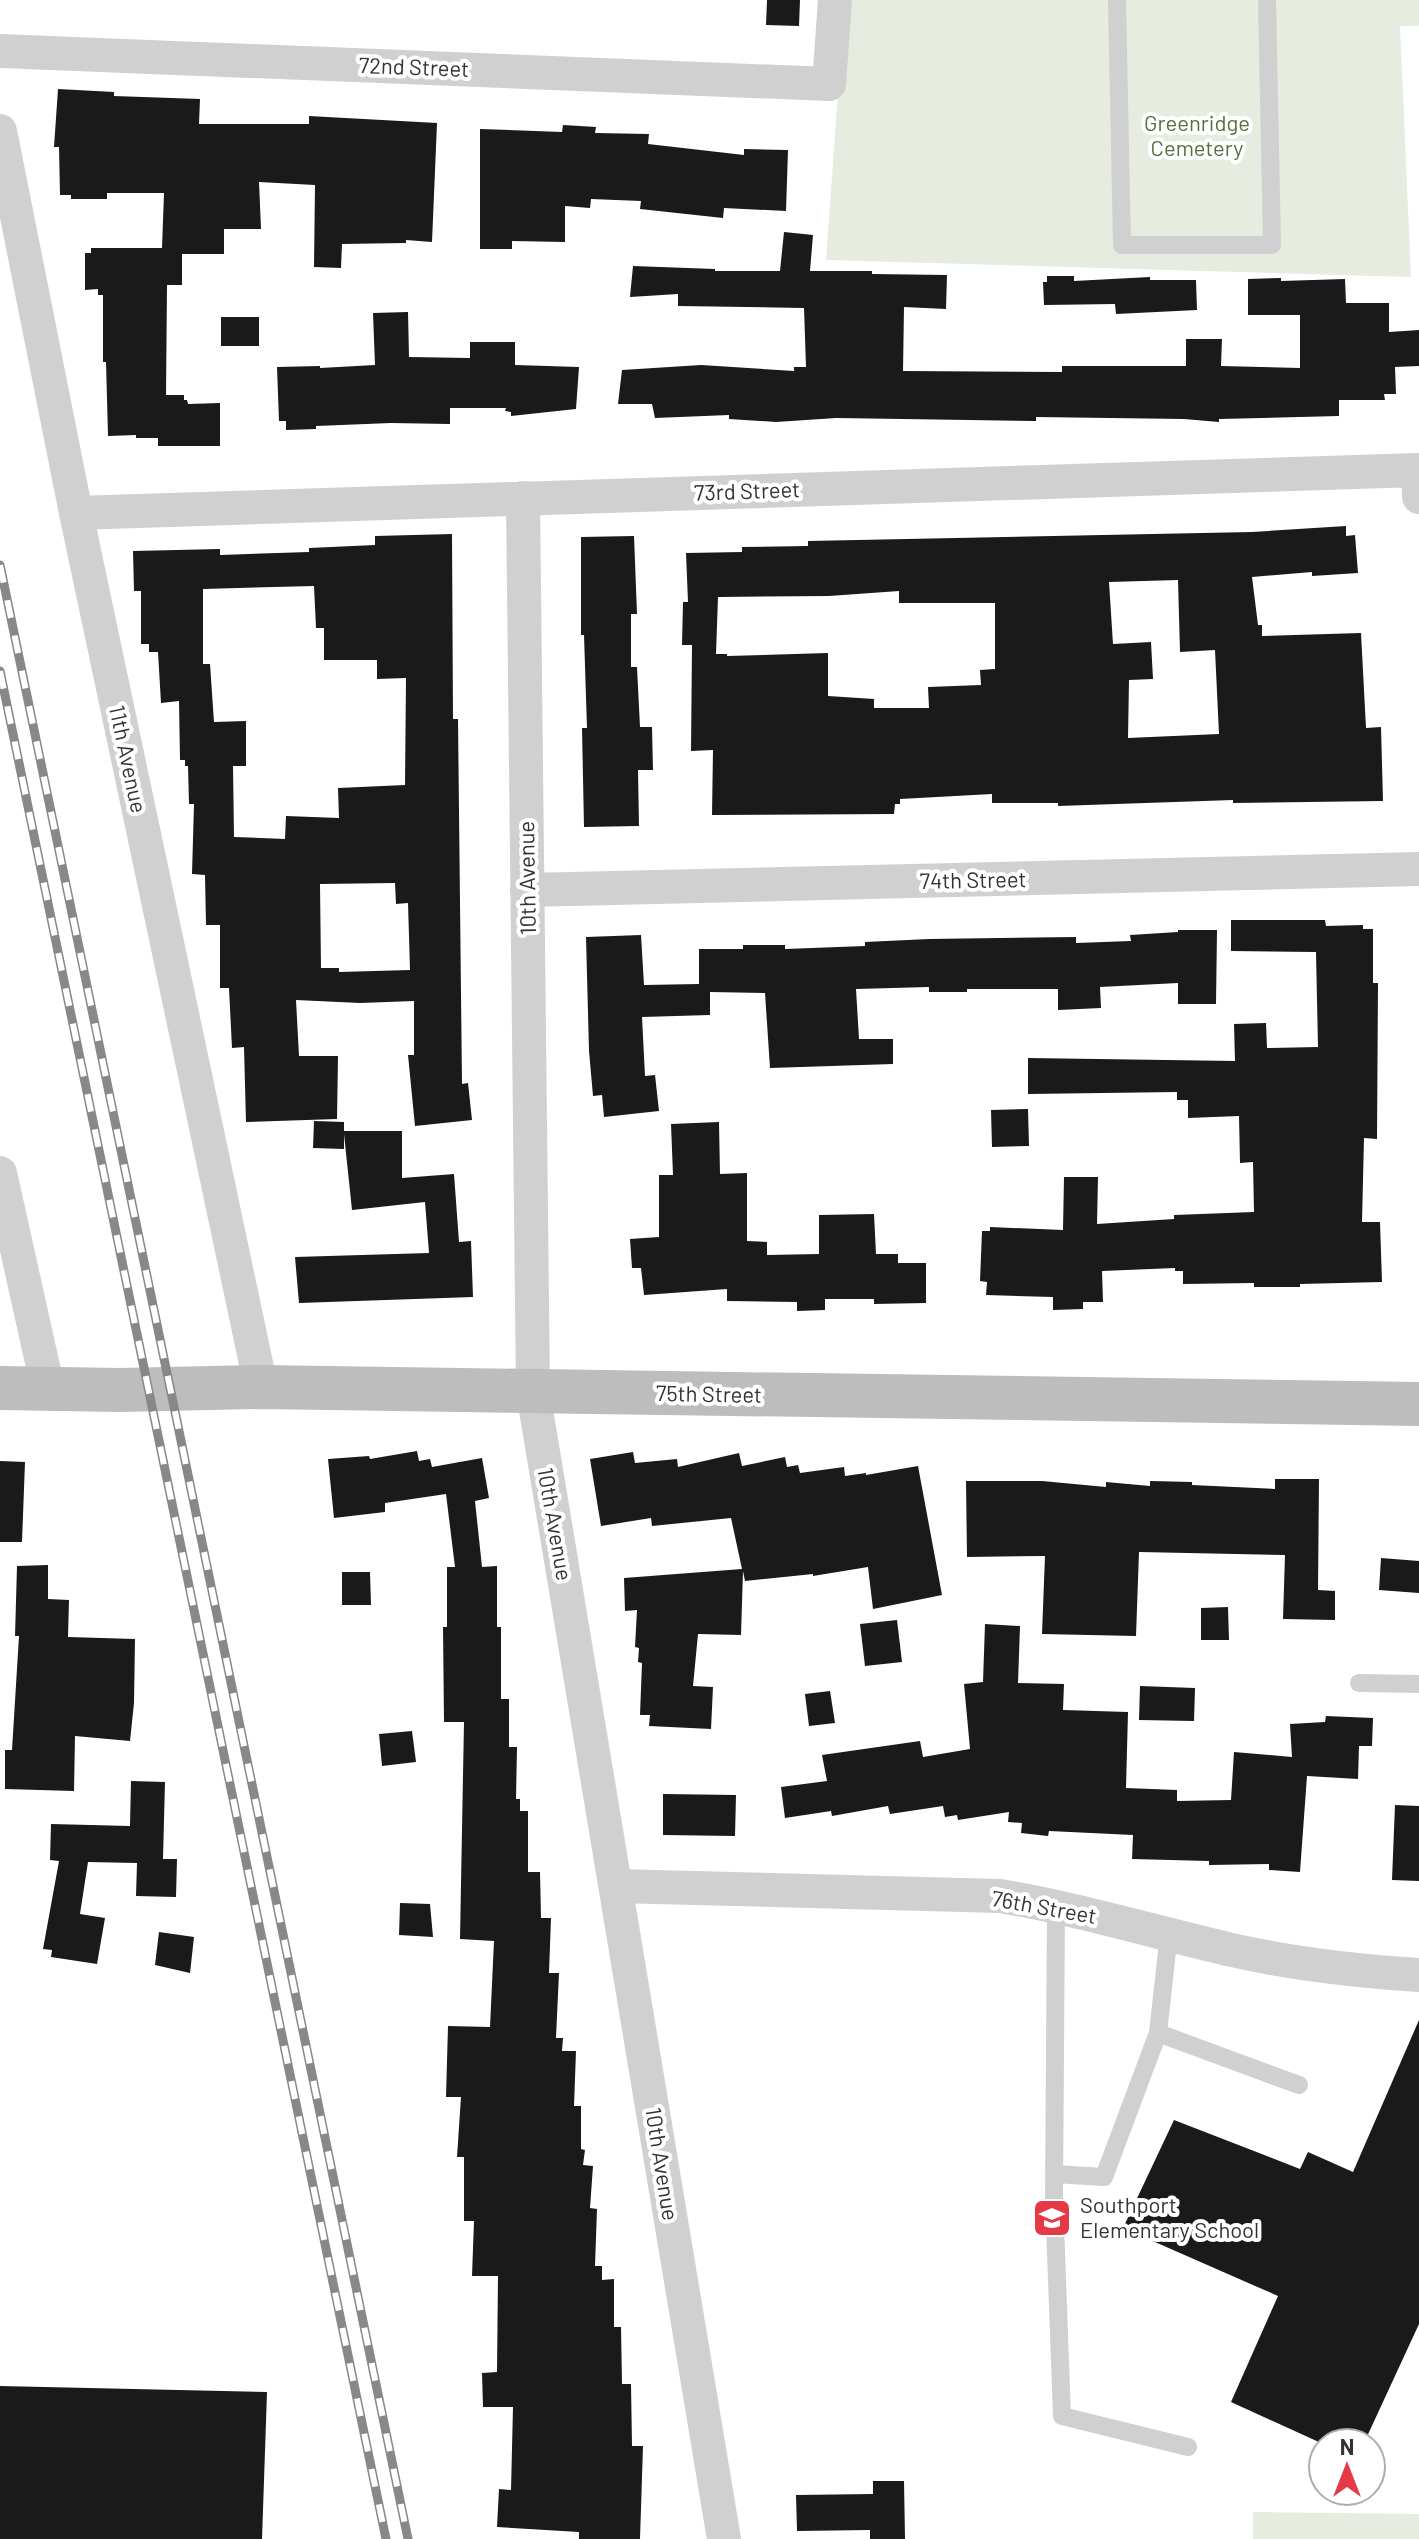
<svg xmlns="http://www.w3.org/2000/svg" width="1419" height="2539" font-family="Barlow,sans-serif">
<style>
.green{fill:#e6ecdf}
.building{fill:#1a1a1a;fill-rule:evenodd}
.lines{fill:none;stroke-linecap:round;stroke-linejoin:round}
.lane{stroke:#d0d0d0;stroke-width:18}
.street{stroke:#d0d0d0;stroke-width:34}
.secondary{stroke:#bdbdbd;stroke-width:44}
.rail-casing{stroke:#888;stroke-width:9}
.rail{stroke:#fff;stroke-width:6;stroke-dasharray:18;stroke-linecap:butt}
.labels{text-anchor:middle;stroke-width:8;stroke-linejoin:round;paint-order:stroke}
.street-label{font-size:22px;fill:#333;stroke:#fff}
.park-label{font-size:22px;fill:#56703f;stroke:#fff}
.poi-label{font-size:22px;fill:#333;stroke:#fff;text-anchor:start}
</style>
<rect width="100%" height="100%" fill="#fff"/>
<g class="green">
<path d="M 850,0 L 1419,0 L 1419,26 L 1400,26 L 1411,277 L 826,260 L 837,107 Z"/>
<path d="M 1253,2512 L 1419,2514 L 1419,2539 L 1253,2539 Z"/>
</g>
<g class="building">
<path d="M 767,0 L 800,0 L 799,26 L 766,25 Z"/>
<path d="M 58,89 L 114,92 L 114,96 L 200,99 L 199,124 L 309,124 L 309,116 L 437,123 L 432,242 L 406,240 L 406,243 L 342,244 L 341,268 L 314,267 L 315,185 L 259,182 L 261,229 L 224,229 L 224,254 L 182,254 L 182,285 L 167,285 L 166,395 L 184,395 L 184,400 L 187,400 L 188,404 L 220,403 L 220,446 L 158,446 L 158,438 L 136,438 L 136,435 L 108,436 L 106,362 L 103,362 L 103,295 L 98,295 L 98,289 L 85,290 L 85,253 L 91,253 L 91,248 L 162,248 L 164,193 L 107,193 L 107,199 L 71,199 L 71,195 L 60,195 L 59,147 L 54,147 Z"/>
<path d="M 563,125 L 596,127 L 595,133 L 649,134 L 648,144 L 744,155 L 744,149 L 788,150 L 786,211 L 724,208 L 723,218 L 640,209 L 641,201 L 591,199 L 590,208 L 565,206 L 565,242 L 512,241 L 512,249 L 480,249 L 480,129 L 562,132 Z"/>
<path d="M 784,232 L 813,235 L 810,271 L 872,271 L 872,274 L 947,275 L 946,309 L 904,307 L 903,371 L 1062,372 L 1062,366 L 1186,366 L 1186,339 L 1222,339 L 1221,366 L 1300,368 L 1300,315 L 1248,315 L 1248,279 L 1281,278 L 1281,281 L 1345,279 L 1346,303 L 1389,303 L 1389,332 L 1419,330 L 1419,366 L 1395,367 L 1396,394 L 1384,394 L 1385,400 L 1339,400 L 1339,416 L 1219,419 L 1219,422 L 1184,419 L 1036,417 L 1036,421 L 836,418 L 776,422 L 729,419 L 729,415 L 655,418 L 652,404 L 618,404 L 622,370 L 701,365 L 794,371 L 794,367 L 806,367 L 804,308 L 678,306 L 678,294 L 630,297 L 633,266 L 715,269 L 715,271 L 780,271 Z"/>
<path d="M 1047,276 L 1074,276 L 1074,281 L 1150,277 L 1150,280 L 1196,280 L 1197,310 L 1116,314 L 1115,304 L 1044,305 L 1043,282 L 1047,282 Z"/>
<path d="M 408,312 L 409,357 L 470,358 L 470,342 L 515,342 L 515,365 L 579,367 L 576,409 L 511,416 L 511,412 L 505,411 L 506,408 L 450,408 L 450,424 L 391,423 L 316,426 L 316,429 L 286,430 L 286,421 L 279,421 L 277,367 L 320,366 L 320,368 L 375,365 L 373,313 Z"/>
<rect x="221" y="317" width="38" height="29"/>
<path d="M 1346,526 L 1346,536 L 1355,535 L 1358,573 L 1312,576 L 1312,572 L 1252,577 L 1258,625 L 1262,625 L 1262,636 L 1361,633 L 1366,728 L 1381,727 L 1383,801 L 1233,803 L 1233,800 L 1058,806 L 1058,803 L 992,803 L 992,794 L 900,799 L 900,804 L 895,804 L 894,814 L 712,815 L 713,750 L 691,751 L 692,645 L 682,645 L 683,602 L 688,602 L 686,553 L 742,552 L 742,547 L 808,546 L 808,541 L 1252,532 ZM 1178,580 L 1180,652 L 1215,650 L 1219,734 L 1128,738 L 1129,680 L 1153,679 L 1151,642 L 1113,644 L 1109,582 ZM 899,591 L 899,603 L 995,603 L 995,669 L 980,670 L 981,685 L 928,687 L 929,708 L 874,708 L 874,699 L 828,696 L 828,653 L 727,656 L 727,654 L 716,654 L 718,597 L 829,596 Z"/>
<path d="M 452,534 L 453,719 L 458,719 L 462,1084 L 468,1083 L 472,1120 L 415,1126 L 408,1055 L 414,1055 L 414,1001 L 360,1003 L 296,1000 L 299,1056 L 338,1056 L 337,1119 L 246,1122 L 244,1047 L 232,1048 L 229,988 L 220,988 L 220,925 L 206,925 L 205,875 L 192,874 L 194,804 L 189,804 L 188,766 L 185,766 L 185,760 L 180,760 L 179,701 L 161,703 L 158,652 L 149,652 L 149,644 L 141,644 L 141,591 L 134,591 L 133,551 L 220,549 L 220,555 L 309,552 L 309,548 L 375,545 L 375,536 ZM 314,586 L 316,628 L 324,628 L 324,660 L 377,660 L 377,679 L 406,678 L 405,785 L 338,788 L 339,818 L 286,816 L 285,839 L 234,837 L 233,766 L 246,766 L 246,721 L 214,722 L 210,664 L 203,664 L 203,589 ZM 395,883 L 396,904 L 408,903 L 410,970 L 339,972 L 339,968 L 321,968 L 320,884 Z"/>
<path d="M 634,536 L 637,614 L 631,614 L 631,667 L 637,667 L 640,727 L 652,727 L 653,770 L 638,770 L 639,826 L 584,827 L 582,728 L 587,728 L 584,635 L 581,635 L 581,537 Z"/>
<path d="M 1231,920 L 1325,920 L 1326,926 L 1363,925 L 1363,929 L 1373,929 L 1373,983 L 1378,983 L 1377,1139 L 1364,1138 L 1362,1222 L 1380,1222 L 1382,1282 L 1300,1284 L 1300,1287 L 1254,1287 L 1254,1283 L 1183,1284 L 1183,1271 L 1175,1271 L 1175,1268 L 1102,1271 L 1103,1302 L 1083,1302 L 1083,1309 L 1053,1310 L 1053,1297 L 986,1295 L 987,1282 L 980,1281 L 982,1231 L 990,1231 L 990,1227 L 1063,1230 L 1064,1177 L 1098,1177 L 1097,1224 L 1174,1219 L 1174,1215 L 1254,1212 L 1253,1162 L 1240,1163 L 1239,1116 L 1188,1118 L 1188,1100 L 1177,1100 L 1177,1092 L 1028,1094 L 1028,1058 L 1235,1061 L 1234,1024 L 1266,1023 L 1267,1048 L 1318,1047 L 1316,952 L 1231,951 Z"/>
<path d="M 1178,930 L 1217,930 L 1216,1004 L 1178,1004 L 1178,983 L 1100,987 L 1101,1008 L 1058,1010 L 1058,989 L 967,989 L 967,992 L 929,992 L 929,987 L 856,989 L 859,1039 L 893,1039 L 893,1064 L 770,1068 L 765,993 L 710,992 L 710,1015 L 642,1017 L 645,1076 L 655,1075 L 659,1111 L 604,1117 L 602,1095 L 593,1096 L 589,1051 L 586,937 L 641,935 L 644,985 L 699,984 L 699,949 L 743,949 L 743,945 L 785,945 L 785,949 L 865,946 L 865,942 L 929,939 L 1076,937 L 1076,943 L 1131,941 L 1130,935 L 1178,932 Z"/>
<path d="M 1028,1109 L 1029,1146 L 992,1147 L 991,1110 Z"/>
<path d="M 314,1121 L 344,1122 L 344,1131 L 402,1131 L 402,1178 L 454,1174 L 459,1242 L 471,1241 L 473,1297 L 299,1303 L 295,1257 L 429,1253 L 425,1202 L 352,1210 L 344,1134 L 344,1149 L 313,1148 Z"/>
<path d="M 719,1122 L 720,1174 L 747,1173 L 747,1241 L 767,1242 L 767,1255 L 819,1254 L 819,1215 L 874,1214 L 876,1254 L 898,1254 L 898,1263 L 926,1263 L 926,1303 L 874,1304 L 874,1299 L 825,1299 L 825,1310 L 797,1311 L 797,1302 L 727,1301 L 727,1289 L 644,1295 L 641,1268 L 632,1268 L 630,1239 L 659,1237 L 659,1175 L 673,1175 L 671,1124 Z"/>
<path d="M 417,1451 L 419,1461 L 430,1459 L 432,1467 L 482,1458 L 489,1498 L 475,1501 L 482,1567 L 497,1566 L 497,1627 L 501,1627 L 501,1699 L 509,1699 L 509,1747 L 517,1747 L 516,1799 L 520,1799 L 520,1811 L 528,1811 L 528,1872 L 540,1872 L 541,1918 L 551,1918 L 549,1973 L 559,1973 L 556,2038 L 563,2038 L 562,2051 L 576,2051 L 574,2106 L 581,2106 L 581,2149 L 585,2150 L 583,2165 L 593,2166 L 590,2208 L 597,2209 L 595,2266 L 602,2266 L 602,2280 L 614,2279 L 614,2327 L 621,2327 L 622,2384 L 631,2384 L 632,2446 L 643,2446 L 640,2539 L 579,2539 L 579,2532 L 497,2527 L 499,2489 L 511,2490 L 513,2407 L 483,2407 L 482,2373 L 497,2372 L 498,2276 L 472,2276 L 474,2221 L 464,2221 L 464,2157 L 457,2157 L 461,2097 L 446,2097 L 448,2026 L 490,2027 L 494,1941 L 460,1939 L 464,1722 L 444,1722 L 443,1627 L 447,1627 L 447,1567 L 455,1567 L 446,1494 L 385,1503 L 385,1512 L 334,1518 L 328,1459 L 369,1456 L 370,1459 Z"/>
<path d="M 633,1452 L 635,1463 L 677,1459 L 678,1467 L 739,1453 L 742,1466 L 785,1457 L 787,1467 L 798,1465 L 800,1473 L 844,1467 L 845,1476 L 866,1473 L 866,1475 L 918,1466 L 942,1595 L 873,1609 L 868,1567 L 813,1576 L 813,1574 L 745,1581 L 743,1571 L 741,1635 L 698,1634 L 693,1686 L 713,1687 L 711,1729 L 649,1726 L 650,1715 L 640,1715 L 642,1663 L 638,1662 L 639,1648 L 635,1647 L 637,1610 L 625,1611 L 624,1578 L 742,1569 L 731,1518 L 652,1526 L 651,1518 L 601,1526 L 590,1459 Z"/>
<path d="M 0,1461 L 25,1462 L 22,1542 L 0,1542 Z"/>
<path d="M 1275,1479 L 1319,1479 L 1318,1590 L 1335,1591 L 1335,1620 L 1283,1619 L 1285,1555 L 1139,1552 L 1136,1636 L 1042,1634 L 1045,1556 L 967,1557 L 966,1481 L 1042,1481 L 1106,1487 L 1106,1482 L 1150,1486 L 1150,1481 L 1192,1482 L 1192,1485 L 1275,1489 Z"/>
<path d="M 1381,1558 L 1419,1561 L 1419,1593 L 1379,1590 Z"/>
<path d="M 48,1565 L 48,1599 L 69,1600 L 68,1637 L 135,1639 L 134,1703 L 130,1741 L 75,1736 L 74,1791 L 5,1789 L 5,1750 L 12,1750 L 19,1636 L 15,1636 L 17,1566 Z"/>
<path d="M 342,1572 L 370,1572 L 371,1605 L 342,1605 Z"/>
<path d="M 1228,1607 L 1229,1640 L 1201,1640 L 1201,1608 Z"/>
<path d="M 897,1620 L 902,1662 L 865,1666 L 860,1624 Z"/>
<path d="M 985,1624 L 1020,1626 L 1018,1683 L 1064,1684 L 1063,1710 L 1128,1712 L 1126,1788 L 1177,1790 L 1177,1801 L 1231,1800 L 1234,1752 L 1292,1757 L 1290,1724 L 1325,1722 L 1326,1716 L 1373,1718 L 1372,1746 L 1359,1746 L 1358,1779 L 1307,1776 L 1300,1872 L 1269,1870 L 1269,1864 L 1209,1865 L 1209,1861 L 1132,1859 L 1133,1835 L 1049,1831 L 1048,1836 L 1021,1833 L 1022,1823 L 1008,1822 L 1009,1812 L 958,1820 L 957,1815 L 945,1817 L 943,1806 L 890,1814 L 888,1806 L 832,1816 L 831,1811 L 785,1818 L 781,1787 L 827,1781 L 822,1755 L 920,1741 L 923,1757 L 970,1749 L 964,1684 L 983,1682 Z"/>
<path d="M 1140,1686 L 1195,1688 L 1194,1721 L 1139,1720 Z"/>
<path d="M 830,1691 L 835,1723 L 809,1726 L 805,1694 Z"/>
<path d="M 412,1731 L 416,1762 L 382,1766 L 379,1734 Z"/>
<path d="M 131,1781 L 165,1782 L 163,1859 L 177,1859 L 176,1897 L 136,1896 L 137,1863 L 88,1862 L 80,1914 L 105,1918 L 97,1964 L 51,1957 L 52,1950 L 43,1949 L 59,1861 L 50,1860 L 51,1824 L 130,1826 Z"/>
<path d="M 663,1794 L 736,1795 L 735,1836 L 663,1835 Z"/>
<path d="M 1395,1805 L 1419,1806 L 1419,1881 L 1392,1880 Z"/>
<path d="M 400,1903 L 430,1904 L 433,1937 L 399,1935 Z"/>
<path d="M 159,1932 L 194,1937 L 190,1973 L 155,1965 Z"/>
<path d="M 1419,2020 L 1419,2324 L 1364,2443 L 1321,2443 L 1231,2402 L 1278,2296 L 1123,2228 L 1174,2120 L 1300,2169 L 1308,2152 L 1353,2172 Z"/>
<path d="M 0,2386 L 267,2392 L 262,2539 L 0,2539 Z"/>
<path d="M 873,2481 L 904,2481 L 905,2539 L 870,2539 L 870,2530 L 797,2531 L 796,2495 L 873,2494 Z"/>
</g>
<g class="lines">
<g class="lane">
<path d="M 1117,0 L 1122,245 L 1272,245 L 1267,0"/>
<path d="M 1359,1683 L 1419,1684"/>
<path d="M 1056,1907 L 1054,2198 L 1062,2416 L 1188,2447"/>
<path d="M 1169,1933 L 1158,2033 L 1299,2085"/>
<path d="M 1054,2174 L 1104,2177 L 1158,2033"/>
</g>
<g class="street">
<path d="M 0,51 L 829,84 L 835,0"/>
<path d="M 0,131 L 76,513 L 261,1387"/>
<path d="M 523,498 L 533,1392 L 724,2539"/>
<path d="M 76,513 L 1418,470 L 1419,497"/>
<path d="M 527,890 L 1419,869"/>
<path d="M 0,1173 L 48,1389"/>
<path d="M 616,1886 L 1000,1896 C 1078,1909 1154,1932 1232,1950 C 1293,1964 1356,1971 1419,1975"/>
</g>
<path class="secondary" d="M 0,1388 L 120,1390 L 261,1387 L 1419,1404"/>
<g class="rail-casing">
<g id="rail">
<path d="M 0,565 L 408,2539"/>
<path d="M 0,671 L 386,2539"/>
</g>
</g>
<use href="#rail" class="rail"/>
</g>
<defs>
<g id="school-square" transform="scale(2)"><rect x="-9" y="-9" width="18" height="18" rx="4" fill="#e63946" stroke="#fff"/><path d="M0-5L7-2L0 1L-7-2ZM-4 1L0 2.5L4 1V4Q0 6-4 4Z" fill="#fff"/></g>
</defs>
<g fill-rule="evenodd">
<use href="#school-square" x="1052" y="2218"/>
</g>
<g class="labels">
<g class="street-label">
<text transform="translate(414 67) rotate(2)" y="8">72nd Street</text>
<text transform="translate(747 491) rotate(-2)" y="8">73rd Street</text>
<text transform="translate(128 759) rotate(78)" y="8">11th Avenue</text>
<text transform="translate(527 878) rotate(-91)" y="8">10th Avenue</text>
<text transform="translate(973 880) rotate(-1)" y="8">74th Street</text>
<text transform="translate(709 1394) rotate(1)" y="8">75th Street</text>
<text transform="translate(555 1524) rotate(80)" y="8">10th Avenue</text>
<text transform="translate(1044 1907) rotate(10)" y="8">76th Street</text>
<text transform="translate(662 2164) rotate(81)" y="8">10th Avenue</text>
</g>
<g class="park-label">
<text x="1197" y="131">Greenridge<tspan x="1197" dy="25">Cemetery</tspan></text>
</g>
<g class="poi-label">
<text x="1080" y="2213">Southport<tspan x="1080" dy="25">Elementary School</tspan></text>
</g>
</g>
<g transform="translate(1347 2467)"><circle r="38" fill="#ffffff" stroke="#adadad" stroke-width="2"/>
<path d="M0-6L14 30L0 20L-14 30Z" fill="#e63946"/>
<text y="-12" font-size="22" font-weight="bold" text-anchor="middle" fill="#333333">N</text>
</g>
</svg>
